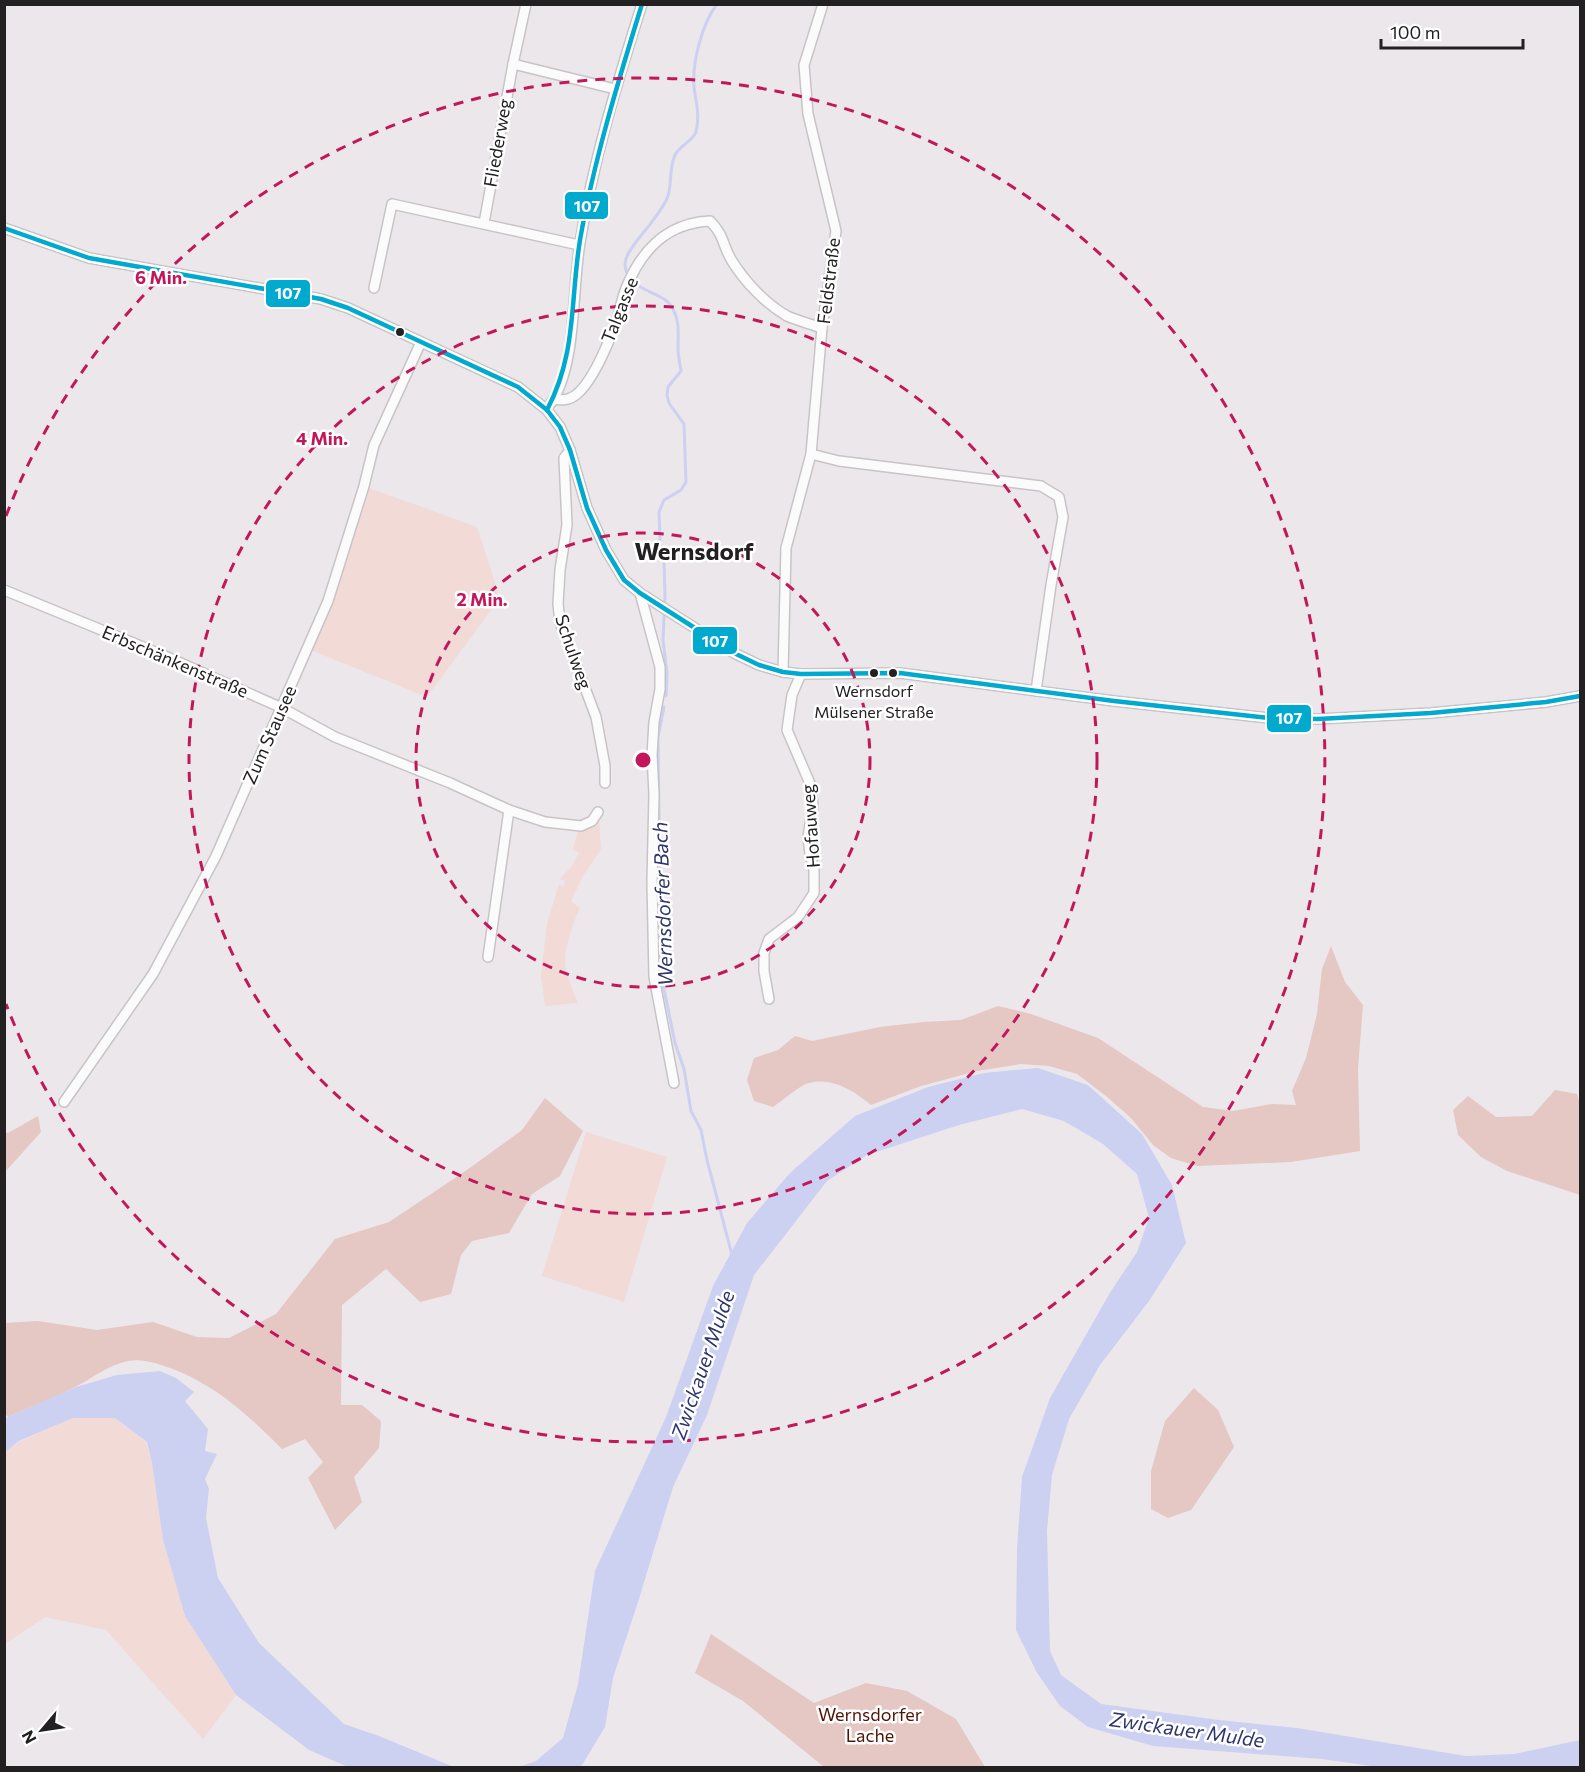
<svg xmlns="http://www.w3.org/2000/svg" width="1585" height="1772" font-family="Commissioner,sans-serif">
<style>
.green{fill:#f2dad7}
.forest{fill:#e5c7c3}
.water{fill:#ccd1f1}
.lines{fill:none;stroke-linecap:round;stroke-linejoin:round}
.stream{stroke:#ccd1f1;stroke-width:3}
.minor-casing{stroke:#c8c4c6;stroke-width:12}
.minor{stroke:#fcfbfc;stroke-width:9}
.bus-1-casing{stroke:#fff;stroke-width:9}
.bus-1{stroke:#00a9ce;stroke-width:4.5}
.ring{fill:none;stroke:#c2185b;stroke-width:3;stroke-dasharray:10 8}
.bus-dot{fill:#232022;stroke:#fff;stroke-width:2}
.labels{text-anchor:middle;stroke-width:5;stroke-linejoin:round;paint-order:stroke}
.bus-label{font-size:16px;fill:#232022;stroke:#fff}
.street-label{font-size:18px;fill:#232022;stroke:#fff}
.park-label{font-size:18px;fill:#4f1408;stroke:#fff}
.water-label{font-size:20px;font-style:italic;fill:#2f366b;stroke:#fff}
.district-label{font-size:24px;font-weight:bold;fill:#232022;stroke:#fff}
.centre{fill:#c2185b;stroke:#fff;stroke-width:3}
.ring-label{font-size:18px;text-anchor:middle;font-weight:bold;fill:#c2185b;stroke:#fff;stroke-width:5;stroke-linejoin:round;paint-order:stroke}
.line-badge{stroke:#fff;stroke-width:2}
.badge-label{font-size:16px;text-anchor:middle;font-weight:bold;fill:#fff}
</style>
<rect width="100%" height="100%" fill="#ece7eb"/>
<g class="green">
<path d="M 364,486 L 477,527 L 500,598 L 427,697 L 308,649 Z"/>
<path d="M 599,820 L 601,849 L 583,876 L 571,901 L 580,908 C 574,920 566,944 565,958 C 564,972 573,990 578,1003 L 545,1006 L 541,976 L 547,923 L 559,885 L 564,886 L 565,881 L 560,879 L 572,866 L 579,853 L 573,849 L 579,827 L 590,826 Z"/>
<path d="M 586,1132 L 667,1157 L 624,1302 L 542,1276 Z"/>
<path d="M 73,1418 L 115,1418 L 146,1442 L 152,1463 L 163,1540 L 185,1616 L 236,1695 L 203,1739 L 106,1630 L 45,1617 L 5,1644 L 4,1452 L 19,1442 Z"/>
</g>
<g class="forest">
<path d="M 1331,946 L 1345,982 L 1363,1005 L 1358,1068 L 1360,1151 L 1291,1162 L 1197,1166 L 1171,1158 L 1153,1145 L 1131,1118 L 1106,1096 L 1077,1074 L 1049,1066 L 1021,1064 L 977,1071 L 921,1086 L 871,1105 C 854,1091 832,1077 809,1083 C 800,1085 782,1101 773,1107 L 754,1101 L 747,1080 L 754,1058 L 778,1050 L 795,1036 L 812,1041 L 880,1027 L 924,1022 L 961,1020 L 998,1006 L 1031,1014 L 1098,1038 L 1203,1107 L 1233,1111 L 1272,1104 L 1296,1105 L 1292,1091 L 1306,1058 L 1317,1014 L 1322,969 Z"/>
<path d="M 1555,1090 L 1577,1094 L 1580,1105 L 1580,1195 L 1507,1171 L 1481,1157 L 1458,1135 L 1453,1110 L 1468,1096 L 1496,1117 L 1532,1116 Z"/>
<path d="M 545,1098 L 583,1131 L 560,1176 L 532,1194 L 509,1233 L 472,1241 L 461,1255 L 451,1294 L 420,1302 L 386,1269 L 342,1305 L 341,1405 L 362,1405 L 381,1421 L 379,1448 L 354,1477 L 362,1502 L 335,1530 L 308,1478 L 323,1462 L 305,1439 L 282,1449 C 249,1416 217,1386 173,1369 C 159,1364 143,1358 128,1361 C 108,1365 93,1378 75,1387 C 54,1398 30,1407 8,1417 L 4,1412 L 4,1323 L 38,1321 L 97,1330 L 153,1322 L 197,1337 L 229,1338 L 276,1314 L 335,1239 L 389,1222 L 467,1170 L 522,1130 Z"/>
<path d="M 38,1116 L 41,1132 L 5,1172 L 5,1132 L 8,1133 Z"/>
<path d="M 1194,1388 L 1218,1410 L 1234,1447 L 1191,1510 L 1168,1518 L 1151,1509 L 1151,1471 L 1165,1421 Z"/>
<path d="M 711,1634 L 814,1703 L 866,1683 L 907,1691 L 956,1719 L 985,1767 L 824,1767 L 743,1701 L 695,1673 Z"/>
</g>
<g class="water">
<path d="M 1038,1068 L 1088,1085 L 1142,1134 L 1172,1185 L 1186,1243 L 1149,1301 L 1100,1365 L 1069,1419 L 1052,1475 L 1047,1531 L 1050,1651 L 1061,1675 L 1101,1704 L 1219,1720 L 1297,1728 L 1466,1756 L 1514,1754 L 1580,1740 L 1580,1767 L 1385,1768 L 1322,1759 L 1153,1746 L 1088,1727 L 1060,1706 L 1036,1671 L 1016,1630 L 1017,1549 L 1022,1477 L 1050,1398 L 1111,1291 L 1137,1252 L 1149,1218 L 1137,1174 L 1103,1144 L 1064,1121 L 1022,1109 L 959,1125 L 867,1155 L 827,1181 L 754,1275 L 707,1415 L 673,1487 L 638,1602 L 613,1678 L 605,1727 L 582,1765 L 578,1767 L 519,1767 L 536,1761 L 563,1738 L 578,1684 L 595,1571 L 666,1417 L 713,1286 L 747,1223 L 790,1173 L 855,1116 L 928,1087 L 984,1073 Z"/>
<path d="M 160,1371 L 176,1378 L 194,1392 L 185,1401 L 208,1429 L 205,1451 L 217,1454 L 205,1479 L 209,1489 L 206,1518 L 218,1578 L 259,1643 L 344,1724 L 379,1736 L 454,1767 L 348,1767 L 309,1750 L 236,1695 L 185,1616 L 163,1540 L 152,1463 L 147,1442 L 115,1418 L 73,1418 L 19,1441 L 5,1452 L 5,1419 L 8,1417 L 76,1387 L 117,1375 Z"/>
</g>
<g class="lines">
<g class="stream">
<path d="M 666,696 L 667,674 L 663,640 L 665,595 L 664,562 L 660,541 L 659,512 L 664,500 L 681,490 L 686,482 L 684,424 L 669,403 L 667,395 L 668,387 L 681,371 C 680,364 678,356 678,349 C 678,334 680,322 673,309 C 663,289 627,293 625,265 C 624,253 644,233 651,223 C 657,215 665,205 668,196 C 672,183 669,168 675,155 C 679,146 693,141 696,132 C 700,116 696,102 694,87 C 692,62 702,24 717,4"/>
<path d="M 664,707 L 658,737 L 661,974 L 675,1043 L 684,1069 L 691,1111 L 701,1130 L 707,1160 L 732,1255"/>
</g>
<g class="minor-casing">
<g id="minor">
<path d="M 823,4 L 804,65 L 808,114 L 836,231 L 822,328 L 811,454 L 839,461 L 1041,486 L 1059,497 L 1063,517 L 1051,585 L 1036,691"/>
<path d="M 513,64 L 615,89"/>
<path d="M 484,223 L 513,64 L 526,4"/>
<path d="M 4,228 L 89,258 L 321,299 L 348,308 L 518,387 L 547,410 L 560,427 L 570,450 L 587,508 L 606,550 L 624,580 L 640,593 L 734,653 L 759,665 L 783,672 L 801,674 L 900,673 L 1114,701 L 1269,718 L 1318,719 L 1431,713 L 1546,702 L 1580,696"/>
<path d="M 374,288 L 392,204 L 579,245"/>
<path d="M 554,399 C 558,400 563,400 568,399 C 588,394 607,346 614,328 C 619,315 621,301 626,288 C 642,249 667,223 710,221 C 725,236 722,245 732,261 C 745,282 766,304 787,316 C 798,321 811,324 822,328"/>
<path d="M 551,403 C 577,365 572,288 580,243 C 593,161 617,83 642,4"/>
<path d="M 570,450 L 564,458 L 567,525 L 560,570 L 558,604 L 560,622 L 596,717 L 605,766 L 605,783"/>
<path d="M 4,590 L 165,656 L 282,708 L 335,737 L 450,783 L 509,810 L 545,822 L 581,826 L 592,821 L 598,812"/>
<path d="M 640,593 L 660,667 L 660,689 L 654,722 L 652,755 L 654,794 L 652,882 L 654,977 L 674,1083"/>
<path d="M 783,672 L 786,548 L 811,454"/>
<path d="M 488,957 L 509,810"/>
<path d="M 769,999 L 764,971 L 764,953 L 769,939 L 798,917 L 814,893 L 814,870 L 810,854 L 808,837 L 813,806 L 811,786 L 787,730 L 792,695 L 801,674"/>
<path d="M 64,1102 L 153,974 L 216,856 L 328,601 L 364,486 L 374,445 L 421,342"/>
</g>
</g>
<use href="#minor" class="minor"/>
<g class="bus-1-casing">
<g id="bus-1">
<path d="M 4,228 L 89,258 L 321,299 L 348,308 L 518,387 L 547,410 L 560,427 L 570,450 L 587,508 L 606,550 L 624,580 L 640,593 L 734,653 L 759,665 L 783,672 L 801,674 L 900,673 L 1114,701 L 1269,718 L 1318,719 L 1431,713 L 1546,702 L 1580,696"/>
<path d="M 547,410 C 577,353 570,301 580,240 C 594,160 618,82 642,4"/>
</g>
</g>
<use href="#bus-1" class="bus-1"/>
</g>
<g class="ring">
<circle cx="643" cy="760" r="227"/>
<circle cx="643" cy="760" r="454"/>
<path d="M6 516A682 682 0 1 1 6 1004"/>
</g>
<g class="bus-dot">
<circle cx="400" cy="332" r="5"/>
<circle cx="874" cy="673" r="5"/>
<circle cx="893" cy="673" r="5"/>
</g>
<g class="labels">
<g class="bus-label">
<text x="874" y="697">Wernsdorf<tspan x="874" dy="21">Mülsener Straße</tspan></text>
</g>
<g class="street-label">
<text transform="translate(498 143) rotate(-80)" y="6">Fliederweg</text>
<text transform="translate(829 281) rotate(-83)" y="6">Feldstraße</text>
<text transform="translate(620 310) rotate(-68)" y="6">Talgasse</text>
<text transform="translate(573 652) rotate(71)" y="6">Schulweg</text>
<text transform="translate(175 662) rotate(23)" y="6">Erbschänkenstraße</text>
<text transform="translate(270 735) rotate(-66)" y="6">Zum Stausee</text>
<text transform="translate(811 826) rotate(-94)" y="6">Hofauweg</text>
</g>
<g class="park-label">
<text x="870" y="1721">Wernsdorfer<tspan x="870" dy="21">Lache</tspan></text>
</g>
<g class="water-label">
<text transform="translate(663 904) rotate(-92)" y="7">Wernsdorfer Bach</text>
<text transform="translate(703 1365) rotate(-71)" y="7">Zwickauer Mulde</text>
<text transform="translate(1187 1730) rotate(8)" y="7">Zwickauer Mulde</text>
</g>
<g class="district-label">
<text x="694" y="560">Wernsdorf</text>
</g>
</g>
<circle cx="643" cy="760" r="9" class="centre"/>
<g class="ring-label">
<text x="161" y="284">6 Min.</text>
<text x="322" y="445">4 Min.</text>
<text x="482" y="606">2 Min.</text>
</g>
<g class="line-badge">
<rect x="564" y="191" width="45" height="29" rx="6" fill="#00a9ce"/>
<rect x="265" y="279" width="46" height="29" rx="6" fill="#00a9ce"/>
<rect x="692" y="626" width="46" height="29" rx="6" fill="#00a9ce"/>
<rect x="1266" y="704" width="46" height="29" rx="6" fill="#00a9ce"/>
</g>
<g class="badge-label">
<text x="587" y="212">107</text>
<text x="288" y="299">107</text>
<text x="715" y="647">107</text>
<text x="1289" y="724">107</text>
</g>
<rect width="1585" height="1772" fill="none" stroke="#232022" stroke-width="12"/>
<g transform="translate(42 1730) rotate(241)" stroke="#ffffff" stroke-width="4.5" paint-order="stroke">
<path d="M0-4.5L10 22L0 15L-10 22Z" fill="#232022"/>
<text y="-9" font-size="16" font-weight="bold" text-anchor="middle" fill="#232022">N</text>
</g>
<path d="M1381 39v9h142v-9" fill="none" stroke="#232022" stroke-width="3"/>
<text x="1390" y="39" font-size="18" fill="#232022" stroke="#ffffff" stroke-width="4.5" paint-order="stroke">100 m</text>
</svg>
